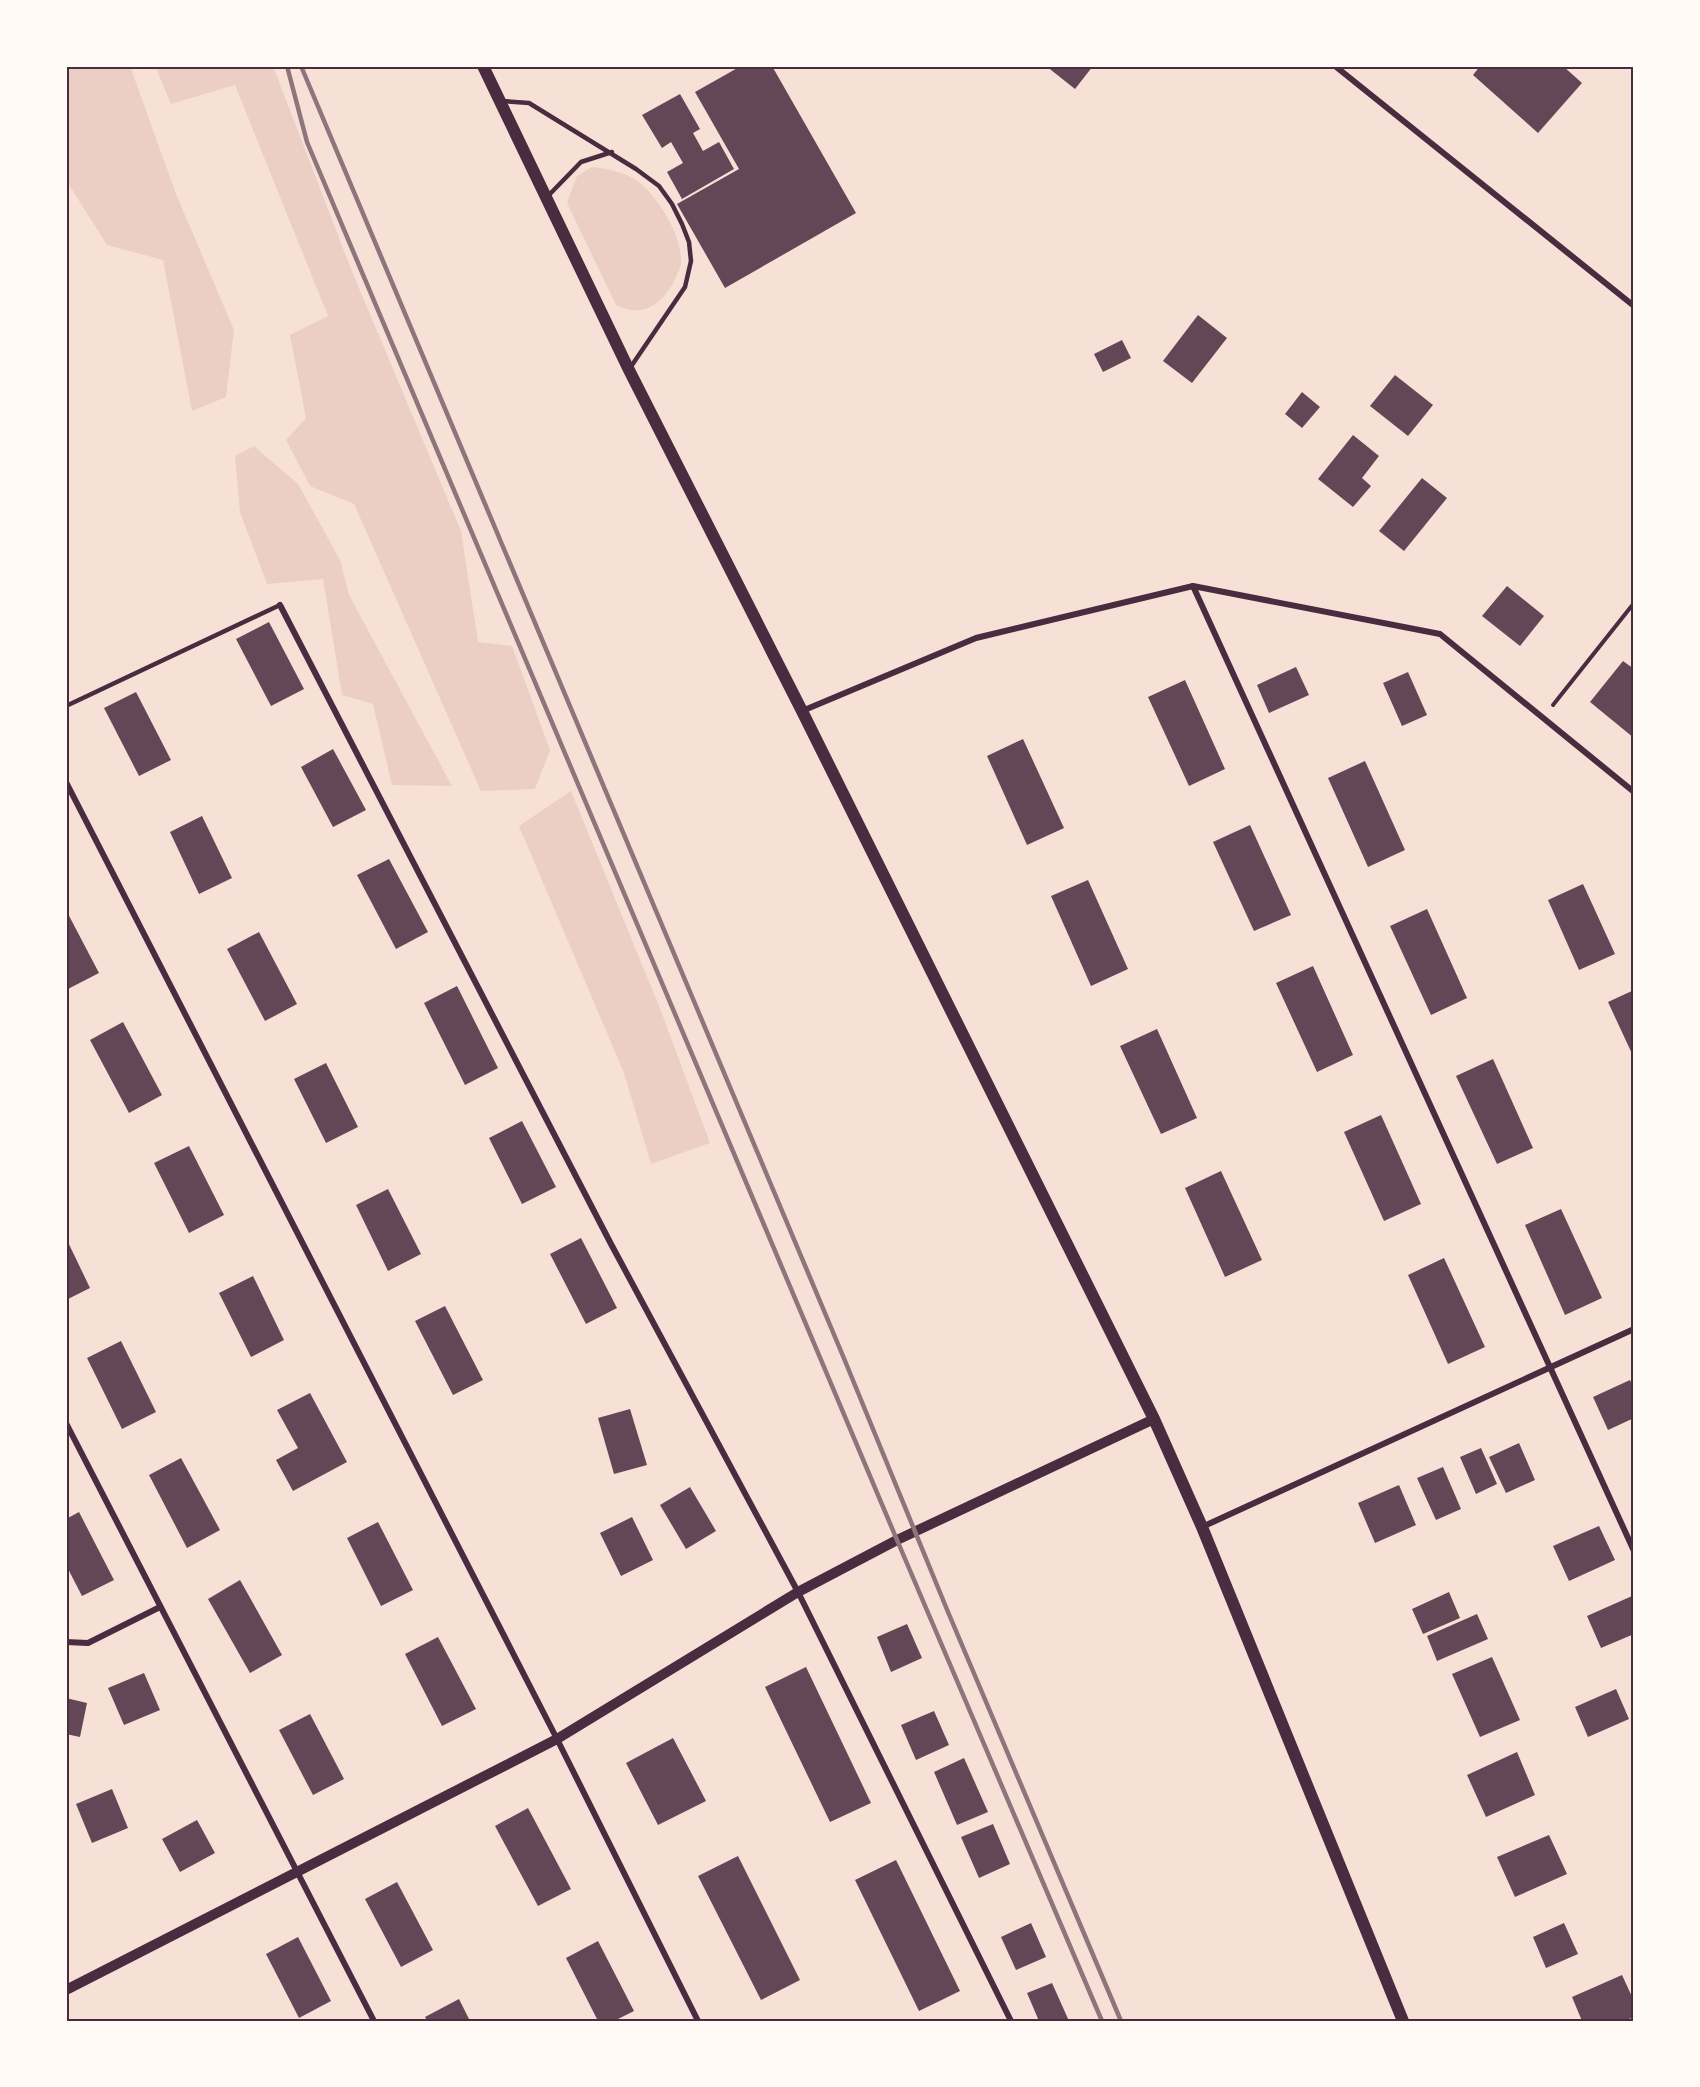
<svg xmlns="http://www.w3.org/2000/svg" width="1700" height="2087" font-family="'Exo 2',sans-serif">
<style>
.green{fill:#ebcfc5}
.building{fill:#644757}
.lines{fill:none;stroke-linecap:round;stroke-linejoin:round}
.path{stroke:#4a2c40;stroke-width:4}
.service{stroke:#4a2c40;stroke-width:4.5}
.minor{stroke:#4a2c40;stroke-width:6}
.tertiary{stroke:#4a2c40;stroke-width:10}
.secondary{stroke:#4a2c40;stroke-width:12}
.rail{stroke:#8f747c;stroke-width:4.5}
.neatline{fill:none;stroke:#4a2c40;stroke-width:2}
</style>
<rect width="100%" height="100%" fill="#f7e1d7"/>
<g class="green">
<path d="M 66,66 L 130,66 L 176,194 L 234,330 L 226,397 L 192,411 L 163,260 L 107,245 L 66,180 Z"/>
<path d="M 155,66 L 273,66 L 351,269 L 461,531 L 478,642 L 512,646 L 550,750 L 535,789 L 481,791 L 354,504 L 310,486 L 286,440 L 306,418 L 290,335 L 328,316 L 235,85 L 171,104 Z"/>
<path d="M 592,167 C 608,169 627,172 640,183 C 660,200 682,236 681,262 C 681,268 677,274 675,279 C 663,304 642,319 616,305 L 567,203 L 577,176 Z"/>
<path d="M 254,446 L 298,484 L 340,560 L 349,595 L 452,786 L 392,785 L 373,704 L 342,695 L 323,579 L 267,584 L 240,512 L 235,456 Z"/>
<path d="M 571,791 L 661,1011 L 710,1143 L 651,1164 L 624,1073 L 519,826 Z"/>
</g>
<g class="building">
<path d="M 741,66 L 772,66 L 856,213 L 725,288 L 677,204 L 739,169 L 695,92 Z"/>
<path d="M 1046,66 L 1093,66 L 1075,89 Z"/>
<path d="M 1480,66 L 1563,66 L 1582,83 L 1538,133 L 1473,75 Z"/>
<path d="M 680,94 L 700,129 L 693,133 L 703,151 L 719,142 L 734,169 L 682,199 L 667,172 L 683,163 L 671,142 L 662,148 L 642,115 Z"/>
<path d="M 1198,315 L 1227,338 L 1192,383 L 1163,361 Z"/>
<path d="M 1122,340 L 1131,358 L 1103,372 L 1094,354 Z"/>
<path d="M 1395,375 L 1433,405 L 1408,436 L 1370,406 Z"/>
<path d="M 1302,392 L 1320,407 L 1302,428 L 1285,414 Z"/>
<path d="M 1353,435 L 1379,456 L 1362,478 L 1371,486 L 1353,507 L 1318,479 Z"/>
<path d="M 1422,478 L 1447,498 L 1404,551 L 1379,531 Z"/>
<path d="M 1507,586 L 1544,616 L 1520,646 L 1482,616 Z"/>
<path d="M 269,622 L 304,689 L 271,706 L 236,639 Z"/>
<path d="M 1623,661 L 1634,669 L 1634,738 L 1590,702 Z"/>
<path d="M 1296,667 L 1309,695 L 1269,713 L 1257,685 Z"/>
<path d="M 1408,672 L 1427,715 L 1402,726 L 1383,683 Z"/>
<path d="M 1185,680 L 1225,769 L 1189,786 L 1148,697 Z"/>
<path d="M 136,692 L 171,760 L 139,776 L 104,708 Z"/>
<path d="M 1023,739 L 1064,828 L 1027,845 L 987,756 Z"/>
<path d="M 333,749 L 366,810 L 333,827 L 301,767 Z"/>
<path d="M 1365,761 L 1405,850 L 1368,867 L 1328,778 Z"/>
<path d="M 202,816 L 232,878 L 199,894 L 170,832 Z"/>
<path d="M 1250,825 L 1291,915 L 1254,931 L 1213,842 Z"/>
<path d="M 389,859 L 428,932 L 396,949 L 357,875 Z"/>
<path d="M 1088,880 L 1128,969 L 1091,986 L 1051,896 Z"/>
<path d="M 1583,884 L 1615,954 L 1579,970 L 1548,900 Z"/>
<path d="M 1427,909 L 1467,998 L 1431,1015 L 1390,926 Z"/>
<path d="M 66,910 L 99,973 L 66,990 Z"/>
<path d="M 259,932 L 297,1004 L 265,1021 L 227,949 Z"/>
<path d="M 1313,966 L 1353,1055 L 1317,1072 L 1276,983 Z"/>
<path d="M 457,986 L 498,1068 L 465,1085 L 424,1003 Z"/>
<path d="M 1634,990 L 1634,1058 L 1608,1002 Z"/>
<path d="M 123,1022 L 162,1095 L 129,1113 L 90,1040 Z"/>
<path d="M 1157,1029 L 1197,1118 L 1161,1134 L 1120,1046 Z"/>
<path d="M 1493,1059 L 1533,1148 L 1497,1164 L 1456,1076 Z"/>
<path d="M 326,1063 L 358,1127 L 326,1143 L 294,1079 Z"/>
<path d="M 1381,1115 L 1421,1204 L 1384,1221 L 1344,1132 Z"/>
<path d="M 522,1121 L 556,1187 L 522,1204 L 489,1138 Z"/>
<path d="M 189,1146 L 224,1215 L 189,1233 L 154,1163 Z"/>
<path d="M 1221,1171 L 1262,1260 L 1225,1277 L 1185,1188 Z"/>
<path d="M 388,1189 L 421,1254 L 388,1271 L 356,1205 Z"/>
<path d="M 1561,1209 L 1602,1298 L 1565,1315 L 1525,1225 Z"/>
<path d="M 66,1238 L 90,1288 L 66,1300 Z"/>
<path d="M 581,1238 L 617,1308 L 586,1324 L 550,1254 Z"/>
<path d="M 1444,1258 L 1485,1347 L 1448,1364 L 1408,1275 Z"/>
<path d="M 253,1276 L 284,1340 L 251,1357 L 219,1293 Z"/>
<path d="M 445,1306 L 483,1380 L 453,1395 L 415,1321 Z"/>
<path d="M 121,1341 L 156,1412 L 122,1429 L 87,1358 Z"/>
<path d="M 1630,1380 L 1634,1389 L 1634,1418 L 1608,1430 L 1593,1397 Z"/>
<path d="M 310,1393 L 347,1462 L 293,1491 L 276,1460 L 298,1448 L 277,1410 Z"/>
<path d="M 630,1409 L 647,1465 L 614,1474 L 598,1418 Z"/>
<path d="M 1519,1443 L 1535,1480 L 1506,1493 L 1489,1457 Z"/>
<path d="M 1481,1448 L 1497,1484 L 1476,1494 L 1460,1457 Z"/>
<path d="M 181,1458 L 220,1530 L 187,1548 L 149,1475 Z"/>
<path d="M 1443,1467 L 1461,1509 L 1436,1520 L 1417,1478 Z"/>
<path d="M 1399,1485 L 1416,1525 L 1375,1543 L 1358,1503 Z"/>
<path d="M 690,1487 L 716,1531 L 686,1549 L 660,1505 Z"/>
<path d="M 79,1512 L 114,1580 L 82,1596 L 66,1565 L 66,1519 Z"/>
<path d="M 632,1517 L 653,1560 L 621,1576 L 600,1533 Z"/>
<path d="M 378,1522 L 413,1590 L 381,1606 L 347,1538 Z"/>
<path d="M 1599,1526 L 1615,1560 L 1569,1581 L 1553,1546 Z"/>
<path d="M 240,1580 L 282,1655 L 250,1673 L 208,1599 Z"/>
<path d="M 1449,1592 L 1460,1618 L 1423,1634 L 1412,1609 Z"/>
<path d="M 1632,1596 L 1634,1601 L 1634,1634 L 1601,1648 L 1587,1616 Z"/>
<path d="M 1477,1614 L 1488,1639 L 1437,1661 L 1427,1636 Z"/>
<path d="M 907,1624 L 922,1658 L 891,1672 L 877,1637 Z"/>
<path d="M 438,1637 L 476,1709 L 442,1726 L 405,1654 Z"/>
<path d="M 1492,1657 L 1520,1720 L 1480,1737 L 1452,1674 Z"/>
<path d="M 806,1667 L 871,1803 L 830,1822 L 765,1687 Z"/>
<path d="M 144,1673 L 160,1710 L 124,1725 L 108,1688 Z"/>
<path d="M 1616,1689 L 1629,1719 L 1588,1737 L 1575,1707 Z"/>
<path d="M 66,1698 L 87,1703 L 80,1737 L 66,1734 Z"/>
<path d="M 934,1711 L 949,1745 L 916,1760 L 901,1725 Z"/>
<path d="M 310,1714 L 344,1779 L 313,1795 L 279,1730 Z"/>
<path d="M 673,1738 L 706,1801 L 658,1825 L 626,1763 Z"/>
<path d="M 1517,1752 L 1535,1795 L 1486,1817 L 1467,1775 Z"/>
<path d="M 964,1758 L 988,1812 L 957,1825 L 934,1772 Z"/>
<path d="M 112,1789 L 128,1828 L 92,1843 L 76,1804 Z"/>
<path d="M 528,1808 L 571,1889 L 538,1906 L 495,1826 Z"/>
<path d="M 197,1820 L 215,1853 L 180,1872 L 162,1839 Z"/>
<path d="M 993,1824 L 1010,1864 L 979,1878 L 961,1837 Z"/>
<path d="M 1549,1835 L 1567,1874 L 1515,1897 L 1497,1857 Z"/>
<path d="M 738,1856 L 800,1980 L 761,2000 L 698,1876 Z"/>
<path d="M 896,1860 L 960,1991 L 919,2011 L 855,1880 Z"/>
<path d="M 397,1882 L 433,1950 L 401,1967 L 365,1899 Z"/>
<path d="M 1031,1923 L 1046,1957 L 1016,1970 L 1001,1937 Z"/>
<path d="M 1564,1923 L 1578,1954 L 1546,1968 L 1533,1937 Z"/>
<path d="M 298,1937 L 331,2001 L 299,2018 L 266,1954 Z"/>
<path d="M 598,1941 L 634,2011 L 614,2021 L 598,2021 L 566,1958 Z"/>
<path d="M 1622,1975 L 1634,2001 L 1634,2017 L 1624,2021 L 1582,2021 L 1572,1997 Z"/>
<path d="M 1052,1983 L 1069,2021 L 1039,2021 L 1027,1993 Z"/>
<path d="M 459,1999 L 470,2021 L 427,2021 L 425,2017 Z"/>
</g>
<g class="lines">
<path class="path" d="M 1553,705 L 1634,603"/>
<g class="service">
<path d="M 503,101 L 529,103 L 636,169 L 659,186 L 672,204 L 682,224 L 689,242 L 691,261 L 685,287 L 630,368"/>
<path d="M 547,197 L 581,162 L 612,152"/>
<path d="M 66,706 L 280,605"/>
</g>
<g class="minor">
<path d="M 1335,66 L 1634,306"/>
<path d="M 1193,586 L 1634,1551"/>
<path d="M 280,605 L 611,1244 L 798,1592 L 1011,2021"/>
<path d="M 802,711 L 976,638 L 1193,586 L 1440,634 L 1634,792"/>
<path d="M 66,782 L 557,1739 L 698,2021"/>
<path d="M 66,1423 L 374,2021"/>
<path d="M 1202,1527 L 1634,1329"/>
<path d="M 66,1642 L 88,1643 L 160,1607"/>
</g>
<path class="tertiary" d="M 66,1990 L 557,1739 L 798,1592 L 897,1540 L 1154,1419"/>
<path class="secondary" d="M 483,66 L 629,370 L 802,711 L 1154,1419 L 1202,1527 L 1403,2021"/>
<g class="rail">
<path d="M 287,66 L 307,142 L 897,1540 L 1102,2021"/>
<path d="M 301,66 L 843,1356 L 948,1612 L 1121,2021"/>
</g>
</g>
<rect width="1700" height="2087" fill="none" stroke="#fffaf5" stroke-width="135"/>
<rect x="68" y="68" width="1564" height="1952" class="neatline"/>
</svg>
